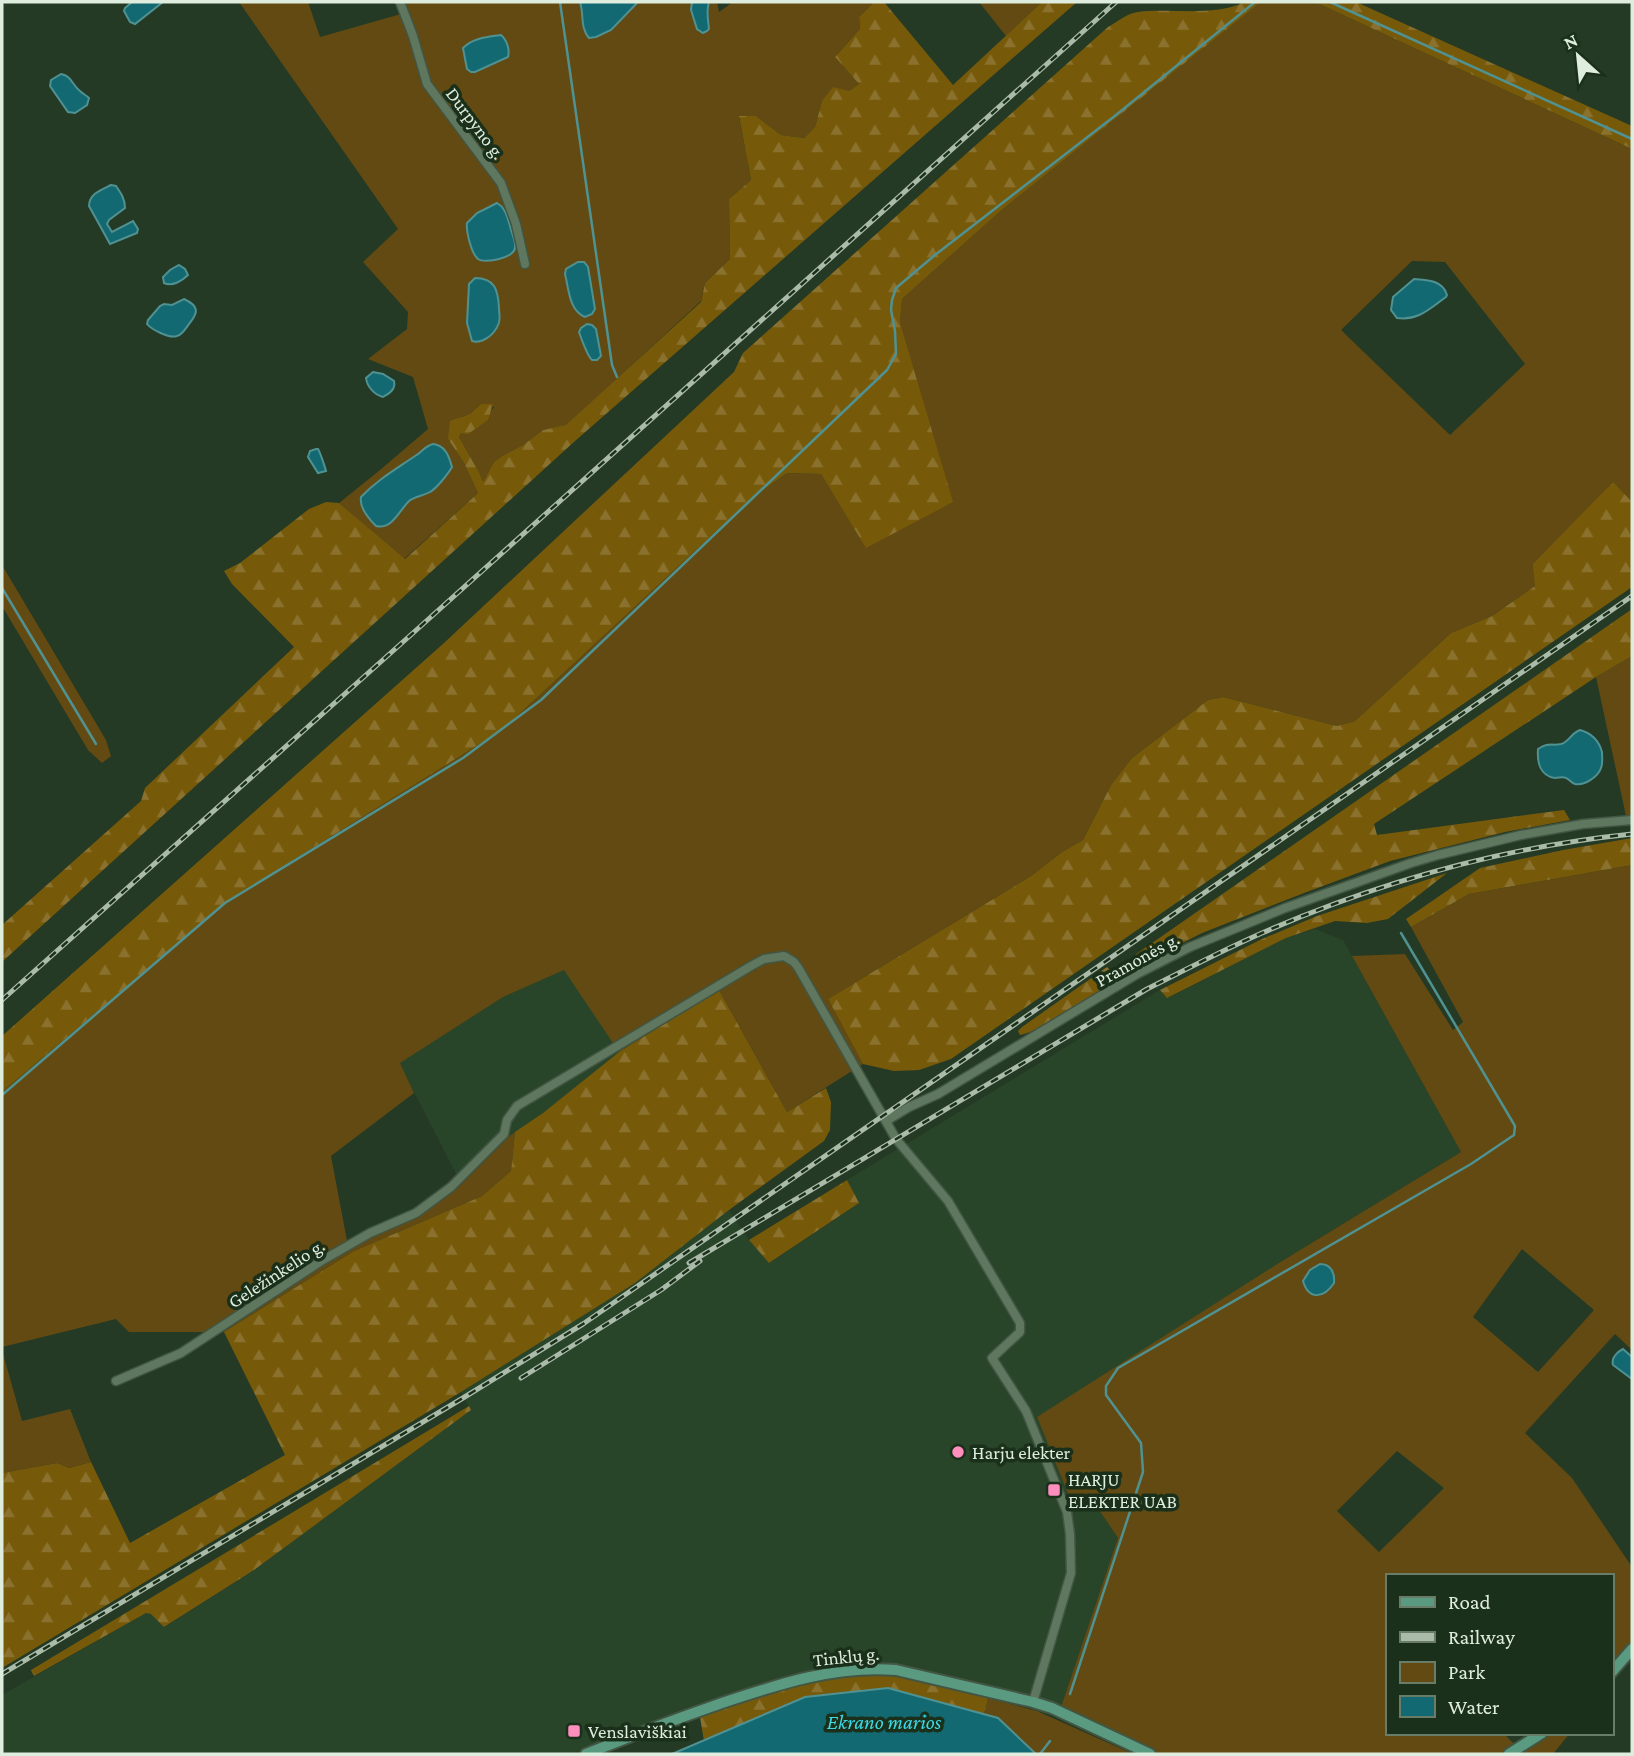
<svg xmlns="http://www.w3.org/2000/svg" width="1634" height="1756" font-family="'Crimson Pro',serif">
<style>
.built{fill:#294529}
.green{fill:#624a12;fill-rule:evenodd}
.forest{fill:url(#forest-firs)}
.water{fill:#136971;stroke:#509192;stroke-width:2}
.lines{fill:none;stroke-linecap:round;stroke-linejoin:round}
.stream{stroke:#509192;stroke-width:2.5}
.minor-casing{stroke:#425643;stroke-width:11}
.major-casing{stroke:#425643;stroke-width:14}
.minor{stroke:#5e775e;stroke-width:8}
.major{stroke:#5a9a81;stroke-width:10}
.rail-casing{stroke:#abbbaa;stroke-width:5}
.rail{stroke:#1a301a;stroke-width:2.5;stroke-dasharray:8;stroke-linecap:butt}
.poi-dot{fill:#fe8ebe;stroke:#1a301a;stroke-width:2.5}
.labels{text-anchor:middle;stroke-width:7;stroke-linejoin:round;paint-order:stroke}
.street-label{font-size:19px;fill:#dfedde;stroke:#1a301a}
.poi-label{font-size:19px;fill:#dfedde;stroke:#1a301a;text-anchor:start}
.water-label{font-size:21px;font-style:italic;fill:#3dd8e6;stroke:#1a301a}
</style>
<defs>
<pattern id="forest-firs" width="22" height="20" patternUnits="userSpaceOnUse" patternTransform="scale(1.75)"><rect width="22" height="20" fill="#77590a"/><path d="M5 1l3.5 6h-7zM16 11l3.5 6h-7z" fill="#8a712d"/></pattern>
</defs>
<rect width="100%" height="100%" fill="#243a24"/>
<g class="built">
<path d="M 1315,929 L 1343,940 L 1461,1152 L 1282,1261 L 1073,1506 L 1091,1497 L 1118,1538 L 1061,1707 L 1018,1693 L 945,1677 L 905,1666 L 860,1664 L 797,1675 L 699,1706 L 570,1754 L 2,1754 L 2,1695 L 146,1613 L 151,1613 L 165,1627 L 254,1570 L 471,1410 L 461,1392 L 635,1283 L 729,1210 L 749,1240 L 770,1263 L 858,1204 L 847,1180 L 1160,990 L 1168,998 L 1286,938 Z"/>
<path d="M 565,969 L 619,1052 L 543,1113 L 504,1140 L 461,1183 L 399,1063 L 503,997 Z"/>
</g>
<g class="green">
<path d="M 239,2 L 308,2 L 320,37 L 401,14 L 396,2 L 580,2 L 583,11 L 611,30 L 638,2 L 717,2 L 719,12 L 733,2 L 874,2 L 859,17 L 860,29 L 835,57 L 859,84 L 849,91 L 822,101 L 815,127 L 804,138 L 781,135 L 756,116 L 739,117 L 751,180 L 729,199 L 730,259 L 705,283 L 701,301 L 566,426 L 543,430 L 523,445 L 502,456 L 494,462 L 485,481 L 482,480 L 480,474 L 459,437 L 461,433 L 490,412 L 494,407 L 481,404 L 470,414 L 461,417 L 448,439 L 464,463 L 478,493 L 404,559 L 339,503 L 380,470 L 428,429 L 413,377 L 368,359 L 407,329 L 408,312 L 363,262 L 398,229 Z"/>
<path d="M 979,2 L 1042,2 L 1006,36 Z"/>
<path d="M 1261,2 L 1315,2 L 1632,149 L 1632,502 L 1612,482 L 1535,586 L 1492,616 L 1451,633 L 1355,721 L 1337,726 L 1223,697 L 1208,700 L 1132,758 L 1111,785 L 1083,840 L 1062,852 L 1031,876 L 828,999 L 863,1064 L 787,1112 L 719,990 L 619,1052 L 564,970 L 503,997 L 400,1063 L 414,1093 L 331,1156 L 348,1246 L 398,1222 L 451,1187 L 461,1183 L 504,1140 L 515,1132 L 511,1171 L 482,1196 L 354,1251 L 224,1332 L 129,1332 L 116,1319 L 2,1347 L 2,1092 L 229,900 L 502,730 L 752,498 L 787,473 L 821,474 L 866,547 L 900,323 L 902,299 L 1004,208 ZM 1412,261 L 1445,262 L 1525,364 L 1450,435 L 1341,330 Z"/>
<path d="M 2,565 L 106,740 L 111,756 L 102,763 L 88,750 L 2,606 Z"/>
<path d="M 1632,656 L 1632,815 L 1626,816 L 1596,677 Z"/>
<path d="M 1632,865 L 1632,1350 L 1615,1334 L 1525,1433 L 1572,1478 L 1632,1567 L 1632,1649 L 1611,1673 L 1611,1576 L 1387,1576 L 1387,1733 L 1503,1733 L 1519,1749 L 1509,1754 L 1151,1754 L 1061,1707 L 1118,1538 L 1091,1498 L 1073,1506 L 1037,1417 L 1282,1261 L 1461,1152 L 1352,956 L 1405,954 L 1453,1030 L 1463,1022 L 1411,927 L 1469,894 ZM 1522,1249 L 1594,1310 L 1538,1372 L 1473,1317 ZM 1397,1451 L 1444,1488 L 1379,1552 L 1337,1511 Z"/>
<path d="M 2,1350 L 22,1421 L 70,1409 L 91,1462 L 69,1468 L 57,1463 L 2,1473 Z"/>
<path d="M 988,1698 L 1037,1711 L 1133,1754 L 1036,1754 L 998,1718 L 984,1714 Z"/>
<path d="M 1548,1733 L 1570,1733 L 1553,1754 L 1516,1754 Z"/>
</g>
<g class="forest">
<path d="M 874,2 L 884,2 L 953,85 L 1042,2 L 1077,2 L 575,441 L 2,962 L 2,925 L 141,801 L 145,788 L 294,647 L 232,584 L 224,571 L 240,563 L 309,509 L 326,502 L 339,503 L 405,559 L 478,493 L 464,463 L 448,439 L 450,421 L 470,414 L 481,404 L 493,404 L 488,420 L 468,434 L 461,433 L 459,437 L 480,474 L 482,480 L 484,481 L 494,462 L 502,456 L 523,445 L 543,430 L 566,425 L 701,302 L 705,283 L 730,259 L 729,199 L 751,180 L 739,116 L 756,116 L 781,135 L 804,138 L 815,127 L 822,101 L 833,87 L 849,91 L 859,84 L 835,57 L 860,29 L 859,17 Z"/>
<path d="M 1244,2 L 1261,2 L 1004,208 L 902,299 L 900,323 L 953,502 L 866,548 L 821,474 L 787,473 L 752,498 L 502,730 L 229,900 L 2,1092 L 2,1036 L 444,643 L 734,372 L 743,353 L 1108,27 C 1117,22 1128,13 1138,12 C 1168,8 1217,17 1244,2 Z"/>
<path d="M 1315,2 L 1356,2 L 1632,126 L 1632,149 Z"/>
<path d="M 1613,482 L 1632,502 L 1632,587 L 951,1059 L 919,1070 L 894,1071 L 863,1064 L 828,999 L 1031,876 L 1062,852 L 1083,840 L 1111,785 L 1132,758 L 1208,700 L 1223,697 L 1337,726 L 1355,721 L 1451,633 L 1492,616 L 1535,586 L 1533,564 Z"/>
<path d="M 1632,609 L 1632,656 L 1596,677 L 1374,824 L 1377,835 L 1564,810 L 1570,820 L 1505,832 L 1390,861 L 1304,893 L 1202,933 L 1147,961 L 1136,964 L 1132,957 Z"/>
<path d="M 1632,838 L 1632,865 L 1469,894 L 1411,927 L 1406,919 L 1480,868 L 1563,850 Z"/>
<path d="M 1447,873 L 1388,919 L 1367,923 L 1335,921 L 1286,938 L 1167,998 L 1160,990 L 1262,939 L 1317,916 Z"/>
<path d="M 1107,967 L 1111,971 L 1114,976 C 1112,982 1113,982 1108,985 C 1094,997 1036,1033 1020,1035 L 1018,1031 L 1022,1027 Z"/>
<path d="M 719,990 L 787,1112 L 826,1088 L 831,1102 L 830,1130 L 824,1141 L 729,1210 L 635,1283 L 461,1392 L 2,1668 L 2,1473 L 57,1463 L 69,1468 L 91,1462 L 130,1543 L 285,1455 L 224,1332 L 354,1251 L 482,1196 L 511,1171 L 515,1132 L 543,1113 L 619,1052 Z"/>
<path d="M 847,1180 L 859,1203 L 769,1263 L 749,1240 Z"/>
<path d="M 469,1406 L 471,1410 L 254,1570 L 164,1627 L 151,1614 L 146,1613 L 34,1676 L 31,1670 Z"/>
<path d="M 875,1674 L 895,1676 L 988,1698 L 984,1714 L 888,1688 L 805,1697 L 704,1741 L 700,1717 C 756,1697 814,1676 875,1674 Z"/>
</g>
<g class="water">
<path d="M 132,2 L 163,2 L 135,24 L 130,22 L 124,11 L 125,8 Z"/>
<path d="M 580,2 L 638,2 L 611,30 L 596,37 L 589,38 C 580,28 584,14 580,2 Z"/>
<path d="M 692,2 L 709,2 C 706,11 708,19 709,29 L 707,31 L 703,33 L 697,29 L 691,10 Z"/>
<path d="M 501,35 C 507,40 510,50 508,57 L 475,72 L 471,72 L 467,69 L 466,64 L 463,48 C 473,38 487,37 501,35 Z"/>
<path d="M 61,74 C 72,76 72,85 80,91 C 83,94 86,95 89,98 L 87,105 L 75,113 L 68,112 L 50,86 L 51,80 Z"/>
<path d="M 111,185 L 116,186 C 121,193 125,199 125,208 L 109,220 L 107,224 L 112,232 L 133,221 L 138,229 L 137,233 L 110,244 L 89,206 C 89,194 101,190 111,185 Z"/>
<path d="M 497,203 C 506,208 507,217 510,226 C 511,232 516,241 515,247 C 515,258 485,264 478,259 C 471,253 466,231 467,223 L 477,213 Z"/>
<path d="M 578,262 L 584,262 L 588,267 L 595,309 L 592,314 L 585,317 C 569,310 569,290 565,274 L 566,269 Z"/>
<path d="M 179,265 L 185,269 L 188,275 C 182,281 172,287 164,283 L 163,277 L 170,270 Z"/>
<path d="M 475,278 C 495,278 498,290 499,308 C 499,314 501,320 498,325 C 494,335 482,344 472,341 L 467,323 L 469,284 Z"/>
<path d="M 1414,279 C 1427,280 1443,280 1447,295 L 1446,297 C 1429,309 1418,321 1397,318 L 1391,310 L 1393,297 Z"/>
<path d="M 184,299 C 199,306 199,312 189,324 C 186,328 182,335 177,336 C 169,339 151,329 147,324 L 148,320 L 160,306 L 164,304 L 172,305 Z"/>
<path d="M 587,324 L 592,325 L 596,329 L 601,356 L 597,360 L 592,360 C 588,357 581,338 579,332 L 581,328 Z"/>
<path d="M 373,372 L 383,374 L 394,381 C 396,389 390,393 383,397 C 375,395 367,387 366,378 Z"/>
<path d="M 433,444 C 445,445 449,456 452,467 C 448,474 436,489 430,492 C 423,496 415,496 409,501 C 399,511 392,530 376,526 C 369,519 359,507 361,497 C 377,480 396,469 415,456 C 422,452 425,446 433,444 Z"/>
<path d="M 316,449 L 318,449 C 320,452 325,467 326,471 L 318,473 L 308,457 L 310,451 Z"/>
<path d="M 1580,730 C 1591,733 1599,741 1602,752 C 1602,757 1603,764 1601,768 C 1598,777 1584,786 1575,784 C 1571,783 1569,779 1566,778 C 1563,776 1559,778 1555,778 C 1540,776 1537,762 1538,749 C 1549,742 1551,746 1561,744 C 1569,742 1570,734 1580,730 Z"/>
<path d="M 1320,1264 C 1331,1264 1335,1273 1334,1283 C 1324,1298 1309,1301 1303,1281 L 1310,1270 Z"/>
<path d="M 1623,1349 L 1632,1357 L 1632,1379 L 1613,1365 C 1611,1358 1617,1352 1623,1349 Z"/>
<path d="M 888,1688 L 998,1718 L 1036,1754 L 672,1754 L 805,1697 Z"/>
</g>
<g class="lines">
<g class="stream">
<path d="M 560,2 L 612,365 L 617,377"/>
<path d="M 1330,2 L 1632,139"/>
<path d="M 2,588 L 96,744"/>
<path d="M 2,1095 L 225,903 L 463,758 L 541,700 L 887,370 L 896,354 L 895,331 L 891,310 L 892,300 L 896,288 L 935,255 L 1116,115 L 1255,2"/>
<path d="M 1070,1694 L 1143,1472 L 1141,1443 L 1106,1395 L 1106,1386 L 1118,1368 L 1471,1164 L 1514,1135 L 1515,1126 L 1401,933"/>
<path d="M 1040,1754 L 1050,1741"/>
</g>
<g class="minor-casing">
<g id="minor">
<path d="M 400,2 L 413,36 L 427,84 L 501,183 L 516,224 L 525,264"/>
<path d="M 886,1121 L 909,1107 L 938,1094 L 1137,974 L 1190,947 L 1285,908 L 1411,863 L 1438,855 L 1521,835 L 1583,824 L 1632,820"/>
<path d="M 116,1381 L 181,1353 L 323,1260 L 370,1233 L 416,1213 L 451,1187 L 504,1134 L 507,1120 L 517,1106 L 751,966 L 764,959 L 784,956 L 794,962 L 799,969 L 896,1139 L 948,1201 L 1020,1323 L 1020,1332 L 992,1358 L 1026,1411 L 1067,1512 L 1070,1534 L 1071,1573 L 1033,1702"/>
</g>
</g>
<g class="major-casing">
<g id="major">
<path d="M 1611,1673 L 1632,1649"/>
<path d="M 586,1754 C 631,1736 676,1719 722,1703 C 779,1684 836,1665 896,1670 L 1033,1702 L 1052,1708 L 1150,1754"/>
<path d="M 1509,1754 L 1542,1733"/>
</g>
</g>
<use href="#minor" class="minor"/>
<use href="#major" class="major"/>
<g class="rail-casing">
<g id="rail">
<path d="M 2,1000 L 413,633 L 1116,2"/>
<path d="M 689,1263 L 1147,989 C 1185,970 1223,950 1262,933 C 1379,882 1505,847 1632,834"/>
<path d="M 521,1378 L 661,1290 L 700,1261"/>
<path d="M 2,1674 L 463,1398 L 583,1324 L 1632,596"/>
</g>
</g>
<use href="#rail" class="rail"/>
</g>
<g class="poi-dot">
<circle cx="958" cy="1452" r="7"/>
<rect x="1047" y="1483" width="14" height="14" rx="3.5"/>
<rect x="567" y="1724" width="14" height="14" rx="3.5"/>
</g>
<g class="labels">
<g class="street-label">
<text transform="translate(476 123) rotate(53)" y="7">Durpyno g.</text>
<text transform="translate(1137 959) rotate(-29)" y="7">Pramonės g.</text>
<text transform="translate(276 1273) rotate(-33)" y="7">Geležinkelio g.</text>
<text transform="translate(846 1656) rotate(-6)" y="7">Tinklų g.</text>
</g>
<g class="poi-label">
<text x="972" y="1459">Harju elekter</text>
<text x="1068" y="1486">HARJU<tspan x="1068" dy="22">ELEKTER UAB</tspan></text>
<text x="588" y="1738">Venslaviškiai</text>
</g>
<g class="water-label">
<text x="884" y="1729">Ekrano marios</text>
</g>
</g>
<rect width="1634" height="1756" fill="none" stroke="#dfedde" stroke-width="7"/>
<rect x="1386" y="1574" width="228" height="161" fill="#1a301a" stroke="#697c68" stroke-width="2"/>
<rect x="1400" y="1597" width="35" height="10" fill="#5a9a81" stroke="#697c68" stroke-width="2"/>
<text x="1448" y="1609" font-size="21" fill="#dfedde">Road</text>
<rect x="1400" y="1632" width="35" height="10" fill="#abbbaa" stroke="#697c68" stroke-width="2"/>
<text x="1448" y="1644" font-size="21" fill="#dfedde">Railway</text>
<rect x="1400" y="1662" width="35" height="21" fill="#624a12" stroke="#697c68" stroke-width="2"/>
<text x="1448" y="1679" font-size="21" fill="#dfedde">Park</text>
<rect x="1400" y="1696" width="35" height="21" fill="#136971" stroke="#697c68" stroke-width="2"/>
<text x="1448" y="1714" font-size="21" fill="#dfedde">Water</text>
<g transform="translate(1578 56) rotate(333)" stroke="#1a301a" stroke-width="5" paint-order="stroke">
<path d="M0-5L12 26L0 18L-12 26Z" fill="#dfedde"/>
<text y="-10" font-size="19" font-weight="bold" text-anchor="middle" fill="#dfedde">N</text>
</g>
</svg>
